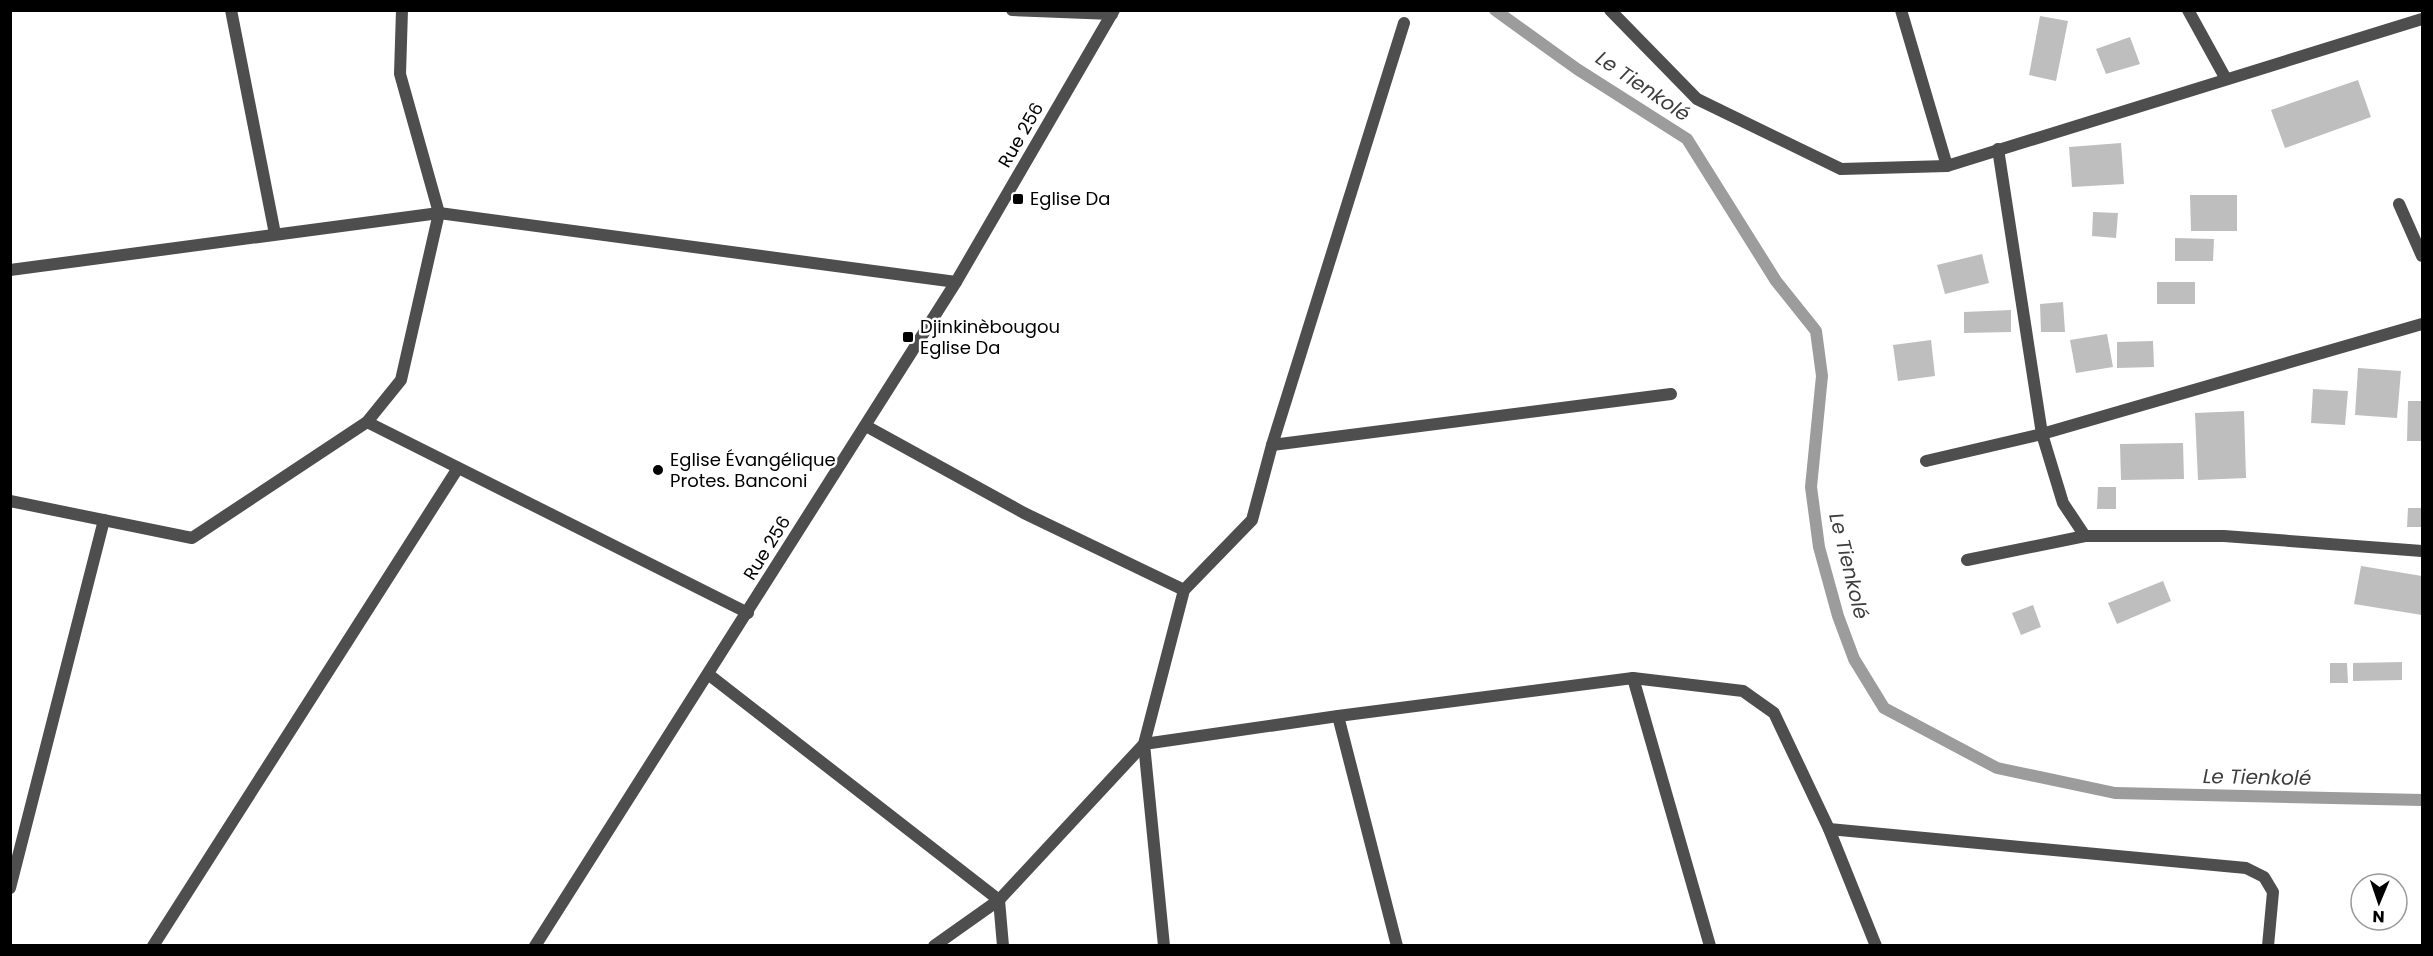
<svg xmlns="http://www.w3.org/2000/svg" width="2433" height="956" font-family="Poppins,sans-serif">
<style>
.lines{fill:none;stroke-linecap:round;stroke-linejoin:round}
.stream{stroke:#9c9c9c;stroke-width:12}
.building{fill:#bebebe}
.minor{stroke:#4e4e4e;stroke-width:12}
.tertiary{stroke:#4e4e4e;stroke-width:12}
.poi-dot{fill:#000;stroke:#fff;stroke-width:2}
.labels{text-anchor:middle;stroke-width:5;stroke-linejoin:round;paint-order:stroke}
.street-label{font-size:18px;fill:#000;stroke:#fff}
.poi-label{font-size:18px;fill:#000;stroke:#fff;text-anchor:start}
.water-label{font-size:20px;font-style:italic;fill:#3d3d3d;stroke:#fff}
</style>
<rect width="100%" height="100%" fill="#fff"/>
<g class="lines">
<path class="stream" d="M 1495,10 L 1577,69 L 1687,139 L 1776,281 L 1816,331 L 1822,376 L 1811,487 L 1819,547 L 1838,616 L 1854,659 L 1884,708 L 1997,768 L 2115,793 L 2422,800"/>
</g>
<g class="building">
<path d="M 2040,16 L 2068,21 L 2056,81 L 2029,75 Z"/>
<path d="M 2130,37 L 2140,64 L 2106,74 L 2096,49 Z"/>
<path d="M 2358,80 L 2371,117 L 2285,148 L 2271,110 Z"/>
<path d="M 2121,143 L 2124,184 L 2072,187 L 2069,147 Z"/>
<path d="M 2190,195 L 2237,195 L 2237,231 L 2191,231 Z"/>
<path d="M 2093,212 L 2118,213 L 2116,238 L 2092,236 Z"/>
<path d="M 2175,238 L 2214,239 L 2213,261 L 2175,261 Z"/>
<path d="M 1982,254 L 1989,283 L 1945,294 L 1937,265 Z"/>
<rect x="2157" y="282" width="38" height="22"/>
<path d="M 2063,302 L 2065,332 L 2041,332 L 2040,304 Z"/>
<path d="M 2011,310 L 2011,332 L 1964,333 L 1964,312 Z"/>
<path d="M 2107,334 L 2113,367 L 2076,373 L 2070,340 Z"/>
<path d="M 1931,340 L 1935,376 L 1898,381 L 1893,345 Z"/>
<path d="M 2153,341 L 2154,367 L 2117,368 L 2117,342 Z"/>
<path d="M 2358,368 L 2401,371 L 2397,418 L 2355,415 Z"/>
<path d="M 2313,389 L 2348,391 L 2345,425 L 2311,423 Z"/>
<path d="M 2408,401 L 2422,401 L 2422,441 L 2407,441 Z"/>
<path d="M 2244,411 L 2246,478 L 2198,480 L 2195,413 Z"/>
<path d="M 2183,443 L 2184,479 L 2121,480 L 2120,444 Z"/>
<path d="M 2098,487 L 2116,487 L 2116,509 L 2097,509 Z"/>
<path d="M 2408,508 L 2422,508 L 2422,527 L 2407,527 Z"/>
<path d="M 2361,566 L 2422,576 L 2422,615 L 2354,604 Z"/>
<path d="M 2163,581 L 2171,601 L 2117,624 L 2108,603 Z"/>
<path d="M 2033,605 L 2041,627 L 2021,635 L 2012,613 Z"/>
<path d="M 2402,662 L 2402,680 L 2353,681 L 2353,663 Z"/>
<path d="M 2330,663 L 2347,663 L 2348,683 L 2330,683 Z"/>
</g>
<g class="lines">
<g class="minor">
<path d="M 231,10 L 275,234"/>
<path d="M 1012,10 L 1112,14"/>
<path d="M 1610,10 L 1697,99 L 1841,169 L 1947,166 L 2422,19"/>
<path d="M 1901,10 L 1947,166"/>
<path d="M 2188,10 L 2226,79"/>
<path d="M 1998,149 L 2042,434 L 2063,503 L 2085,536"/>
<path d="M 2399,204 L 2422,256"/>
<path d="M 10,270 L 439,213 L 956,282"/>
<path d="M 367,422 L 748,613"/>
<path d="M 866,426 L 1024,513 L 1184,590"/>
<path d="M 1272,445 L 1671,394"/>
<path d="M 1926,461 L 2042,434 L 2422,324"/>
<path d="M 10,501 L 192,538 L 367,422 L 401,380 L 439,213 L 400,74 L 402,10"/>
<path d="M 1967,560 L 2085,536 L 2224,536 L 2422,551"/>
<path d="M 708,674 L 999,900 L 1003,946"/>
<path d="M 1633,678 L 1710,946"/>
<path d="M 1338,716 L 1397,946"/>
<path d="M 1829,829 L 2246,868 L 2264,877 L 2273,892 L 2268,946"/>
<path d="M 10,888 L 104,520"/>
<path d="M 153,946 L 458,468"/>
<path d="M 934,946 L 999,900 L 1144,744 L 1184,590 L 1252,520 L 1272,445 L 1404,23"/>
<path d="M 1164,946 L 1144,744 L 1338,716 L 1633,678 L 1743,691 L 1774,713 L 1829,829 L 1876,946"/>
</g>
<path class="tertiary" d="M 535,946 L 956,282 L 1114,10"/>
</g>
<g class="poi-dot">
<rect x="1012" y="193" width="12" height="12" rx="3"/>
<rect x="902" y="331" width="12" height="12" rx="3"/>
<circle cx="658" cy="470" r="6"/>
</g>
<g class="labels">
<g class="street-label">
<text transform="translate(1021 135) rotate(-60)" y="6">Rue 256</text>
<text transform="translate(767 548) rotate(-58)" y="6">Rue 256</text>
</g>
<g class="poi-label">
<text x="1030" y="205">Eglise Da</text>
<text x="920" y="333">Djinkinèbougou<tspan x="920" dy="21">Eglise Da</tspan></text>
<text x="670" y="466">Eglise Évangélique<tspan x="670" dy="21">Protes. Banconi</tspan></text>
</g>
<g class="water-label">
<text transform="translate(1643 86) rotate(34)" y="7">Le Tienkolé</text>
<text transform="translate(1849 566) rotate(76)" y="7">Le Tienkolé</text>
<text transform="translate(2257 777) rotate(1)" y="7">Le Tienkolé</text>
</g>
</g>
<rect width="2433" height="956" fill="none" stroke="#000000" stroke-width="24"/>
<g transform="translate(2379 902) rotate(182)"><circle r="28" fill="#ffffff" stroke="#999999" stroke-width="1.5"/>
<path d="M0-4.5L10 22L0 15L-10 22Z" fill="#000000"/>
<text y="-9" font-size="16" font-weight="bold" text-anchor="middle" fill="#000000">N</text>
</g>
</svg>
